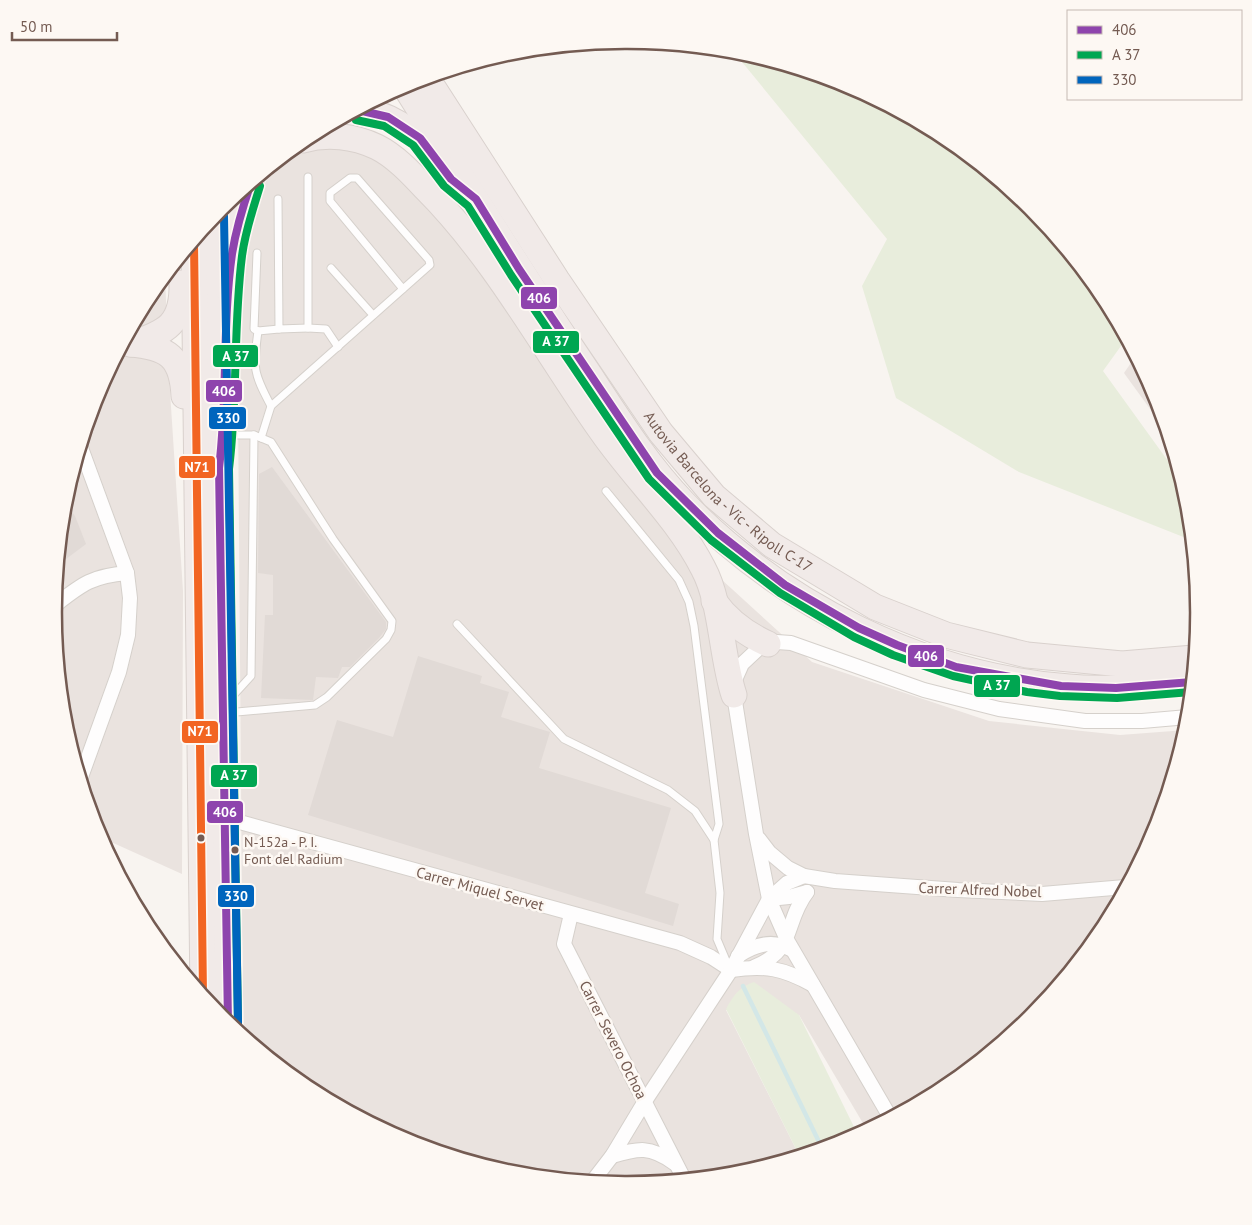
<svg xmlns="http://www.w3.org/2000/svg" width="1252" height="1225" font-family="'PT Sans',sans-serif">
<style>
.industrial{fill:#eae3df}
.green{fill:#e8eddc}
.lines{fill:none;stroke-linecap:round;stroke-linejoin:round}
.stream{stroke:#d3e7e7;stroke-width:4.5}
.building{fill:#e1dad6}
.lane-casing{stroke:#d5d0cb;stroke-width:9}
.street-casing{stroke:#d5d0cb;stroke-width:16}
.highway-casing{stroke:#d9d1cd;stroke-width:27}
.lane{stroke:#fefdfd;stroke-width:7}
.street{stroke:#fefdfd;stroke-width:14}
.highway{stroke:#f1eae8;stroke-width:25}
.bus-1-casing{stroke:#fdf8f3;stroke-width:11}
.bus-2-casing{stroke:#fdf8f3;stroke-width:11}
.bus-3-casing{stroke:#fdf8f3;stroke-width:11}
.bus-4-casing{stroke:#fdf8f3;stroke-width:11}
.bus-1{stroke:#8e44ad;stroke-width:8}
.bus-2{stroke:#00a651;stroke-width:8}
.bus-3{stroke:#0065bd;stroke-width:8}
.bus-4{stroke:#f26522;stroke-width:8}
.bus-dot{fill:#745b52;stroke:#fdf8f3;stroke-width:2}
.labels{text-anchor:middle;stroke-width:5;stroke-linejoin:round;paint-order:stroke}
.bus-label{font-size:14px;fill:#745b52;stroke:#fdf8f3;text-anchor:start}
.street-label{font-size:15px;fill:#745b52;stroke:#fdf8f3}
.rim{fill:none;stroke:#745b52;stroke-width:2.5}
.line-badge{stroke:#fdf8f3;stroke-width:2}
.badge-label{font-size:14px;text-anchor:middle;font-weight:bold;fill:#fff}
</style>
<rect width="100%" height="100%" fill="#f8f4f0"/>
<g class="industrial">
<path d="M 321,142 L 369,151 L 436,210 L 687,548 L 812,662 L 989,721 L 1120,735 L 1186,730 L 1155,832 L 1102,931 L 1031,1018 L 944,1089 L 867,1130 L 799,1015 L 726,1010 L 799,1155 L 737,1174 L 626,1185 L 514,1174 L 407,1141 L 308,1088 L 243,1035 L 237,281 L 248,221 L 268,177 L 286,157 Z"/>
<path d="M 165,276 L 169,376 L 183,591 L 182,874 L 100,837 L 97,831 L 64,724 L 54,612 L 65,501 L 97,393 L 150,294 Z"/>
<path d="M 1135,357 L 1155,394 L 1166,431 L 1124,373 Z"/>
</g>
<g class="green">
<path d="M 733,51 L 845,84 L 944,137 L 1031,208 L 1102,295 L 1126,339 L 1103,371 L 1181,479 L 1188,501 L 1191,540 L 1019,472 L 896,398 L 862,286 L 887,239 Z"/>
<path d="M 754,982 L 799,1015 L 858,1135 L 845,1142 L 799,1155 L 726,1009 C 733,996 739,987 754,982 Z"/>
</g>
<g class="lines">
<path class="stream" d="M 743,986 L 822,1148"/>
</g>
<g class="building">
<path d="M 272,467 L 386,622 L 386,629 L 379,638 L 350,667 L 342,667 L 338,678 L 316,677 L 313,700 L 261,698 L 265,615 L 273,615 L 273,575 L 258,573 L 259,474 Z"/>
<path d="M 64,502 L 75,516 L 86,544 L 58,565 Z"/>
<path d="M 418,656 L 482,676 L 480,683 L 509,692 L 501,717 L 550,732 L 539,768 L 671,808 L 645,893 L 679,904 L 673,926 L 308,815 L 337,720 L 393,737 Z"/>
</g>
<g class="lines">
<g class="lane-casing">
<g id="lane">
<path d="M 308,177 L 308,328 L 326,329 L 338,347"/>
<path d="M 278,199 L 279,329 L 308,328"/>
<path d="M 257,253 L 254,329 L 258,331 L 279,329"/>
<path d="M 331,268 L 373,315"/>
<path d="M 258,331 C 253,369 253,372 271,406"/>
<path d="M 226,428 L 231,435 L 254,435 L 251,676 L 230,699"/>
<path d="M 261,438 L 271,406 L 430,265 L 429,260 L 357,178 L 350,178 L 330,193 L 330,201 L 403,289"/>
<path d="M 606,491 L 679,580 L 689,602 L 694,626 L 719,824 L 714,840"/>
<path d="M 457,624 L 564,739 L 668,790 L 695,811 L 714,840 L 720,893 L 717,939 L 728,965"/>
<path d="M 226,713 L 315,705 L 327,697 L 386,639 L 391,630 L 392,621 L 333,539 L 271,442 L 254,435"/>
</g>
</g>
<g class="street-casing">
<g id="street">
<path d="M 54,606 C 81,585 91,576 127,573"/>
<path d="M 81,777 L 119,672 L 128,635 L 130,598 L 127,573 L 81,448"/>
<path d="M 225,818 L 680,943 L 711,957 L 731,970"/>
<path d="M 759,839 L 769,852 L 788,868 L 804,876 L 835,881 L 958,890 L 1042,894 L 1125,887"/>
<path d="M 769,899 L 789,897 L 807,892"/>
<path d="M 571,914 L 564,944 L 684,1179"/>
<path d="M 738,956 C 754,945 772,939 790,949"/>
<path d="M 754,967 C 797,949 783,924 807,892"/>
<path d="M 731,970 C 765,965 783,968 813,985"/>
<path d="M 890,1117 L 787,940 L 769,899 L 756,834 L 734,695 L 734,682 L 742,664 L 758,649 L 777,642 L 791,643 L 924,690 L 999,709 L 1085,721 L 1142,721 L 1188,717"/>
<path d="M 612,1156 C 639,1148 650,1146 674,1163"/>
<path d="M 592,1182 L 612,1156 L 645,1101 L 731,970 L 769,899 L 787,883 L 804,876"/>
</g>
</g>
<g class="highway-casing">
<g id="highway">
<path id="s1" d="M 427,78 L 557,280 L 661,433 L 714,496 L 772,545 L 875,607 L 946,635 L 1027,655 L 1122,664 L 1194,658"/>
<path d="M 404,85 C 462,177 519,269 579,359 C 612,408 642,459 683,502 C 783,606 925,676 1069,687 C 1110,691 1151,685 1192,682"/>
<path d="M 358,110 C 392,113 417,133 438,159"/>
<path d="M 303,140 C 327,133 354,136 377,147 C 395,156 411,173 425,188 C 496,259 544,350 602,432 C 634,478 678,519 703,568 C 722,603 721,656 734,695"/>
<path d="M 214,216 L 228,1023"/>
<path d="M 194,241 L 203,996"/>
<path d="M 228,290 C 232,254 237,217 251,183"/>
<path d="M 130,344 C 168,347 182,357 184,396"/>
<path d="M 131,344 C 167,332 183,324 182,283"/>
<path d="M 714,601 C 728,621 746,634 768,644"/>
</g>
</g>
<use href="#lane" class="lane"/>
<use href="#street" class="street"/>
<use href="#highway" class="highway"/>
<g class="bus-1-casing">
<g id="bus-1">
<path d="M 358,110 L 388,117 L 420,138 L 451,179 L 476,199 L 519,269 L 657,473 L 718,533 L 785,585 L 859,628 L 897,645 L 956,667 L 1061,686 L 1116,688 L 1192,682"/>
<path d="M 228,1023 L 219,468 C 228,397 222,325 232,254 C 236,229 243,206 251,183"/>
</g>
</g>
<g class="bus-2-casing">
<g id="bus-2">
<path d="M 356,120 L 384,126 L 413,145 L 444,186 L 468,206 L 511,275 L 649,479 L 711,540 L 780,593 L 854,637 L 893,655 L 953,676 L 1027,692 L 1060,696 L 1117,698 L 1191,692"/>
<path d="M 238,1023 L 229,469 C 238,398 233,327 242,256 C 245,232 253,209 260,186"/>
</g>
</g>
<g class="bus-3-casing">
<path id="bus-3" d="M 224,216 L 238,1023"/>
</g>
<g class="bus-4-casing">
<path id="bus-4" d="M 194,241 L 203,995"/>
</g>
<use href="#bus-1" class="bus-1"/>
<use href="#bus-2" class="bus-2"/>
<use href="#bus-3" class="bus-3"/>
<use href="#bus-4" class="bus-4"/>
</g>
<g class="bus-dot">
<circle cx="201" cy="838" r="4.5"/>
<circle cx="235" cy="850" r="4.5"/>
</g>
<g class="labels">
<g class="bus-label">
<text x="244" y="847">N-152a - P. I.<tspan x="244" dy="17">Font del Radium</tspan></text>
</g>
<g class="street-label">
<text dy="5" stroke="none"><textPath href="#s1" startOffset="515">Autovia Barcelona - Vic - Ripoll C-17</textPath></text>
<text transform="translate(480 889) rotate(15)" y="5">Carrer Miquel Servet</text>
<text transform="translate(980 890) rotate(2)" y="5">Carrer Alfred Nobel</text>
<text transform="translate(613 1040) rotate(63)" y="5">Carrer Severo Ochoa</text>
</g>
</g>
<path d="M0 0H1252V1225H0ZM625 49H627A563 563 0 0 1 1190 612V613A563 563 0 0 1 627 1176H625A563 563 0 0 1 62 613V612A563 563 0 0 1 625 49Z" fill="#fdf8f3" fill-rule="evenodd"/>
<path class="rim" d="M625 49H627A563 563 0 0 1 1190 612V613A563 563 0 0 1 627 1176H625A563 563 0 0 1 62 613V612A563 563 0 0 1 625 49Z"/>
<g class="line-badge">
<rect x="520" y="286" width="38" height="24" rx="5" fill="#8e44ad"/>
<rect x="532" y="330" width="48" height="24" rx="5" fill="#00a651"/>
<rect x="212" y="344" width="47" height="24" rx="5" fill="#00a651"/>
<rect x="205" y="379" width="38" height="24" rx="5" fill="#8e44ad"/>
<rect x="208" y="406" width="39" height="24" rx="5" fill="#0065bd"/>
<rect x="178" y="455" width="38" height="24" rx="5" fill="#f26522"/>
<rect x="907" y="644" width="38" height="24" rx="5" fill="#8e44ad"/>
<rect x="973" y="674" width="48" height="24" rx="5" fill="#00a651"/>
<rect x="181" y="720" width="38" height="24" rx="5" fill="#f26522"/>
<rect x="210" y="764" width="48" height="24" rx="5" fill="#00a651"/>
<rect x="206" y="800" width="38" height="24" rx="5" fill="#8e44ad"/>
<rect x="217" y="884" width="38" height="24" rx="5" fill="#0065bd"/>
</g>
<g class="badge-label">
<text x="539" y="303">406</text>
<text x="556" y="346">A 37</text>
<text x="236" y="361">A 37</text>
<text x="224" y="396">406</text>
<text x="228" y="423">330</text>
<text x="197" y="472">N71</text>
<text x="926" y="661">406</text>
<text x="997" y="690">A 37</text>
<text x="200" y="736">N71</text>
<text x="234" y="780">A 37</text>
<text x="225" y="817">406</text>
<text x="236" y="901">330</text>
</g>
<rect x="1067" y="10" width="175" height="90" fill="#fdf8f3" stroke="#c6b9b3"/>
<rect x="1077" y="26" width="25" height="8" fill="#8e44ad" stroke="#c6b9b3"/>
<text x="1112" y="35" font-size="15" fill="#745b52">406</text>
<rect x="1077" y="51" width="25" height="8" fill="#00a651" stroke="#c6b9b3"/>
<text x="1112" y="60" font-size="15" fill="#745b52">A 37</text>
<rect x="1077" y="76" width="25" height="8" fill="#0065bd" stroke="#c6b9b3"/>
<text x="1112" y="85" font-size="15" fill="#745b52">330</text>
<path d="M12 32v8h105v-8" fill="none" stroke="#745b52" stroke-width="2.5"/>
<text x="20" y="32" font-size="15" fill="#745b52" stroke="#fdf8f3" stroke-width="4" paint-order="stroke">50 m</text>
</svg>
